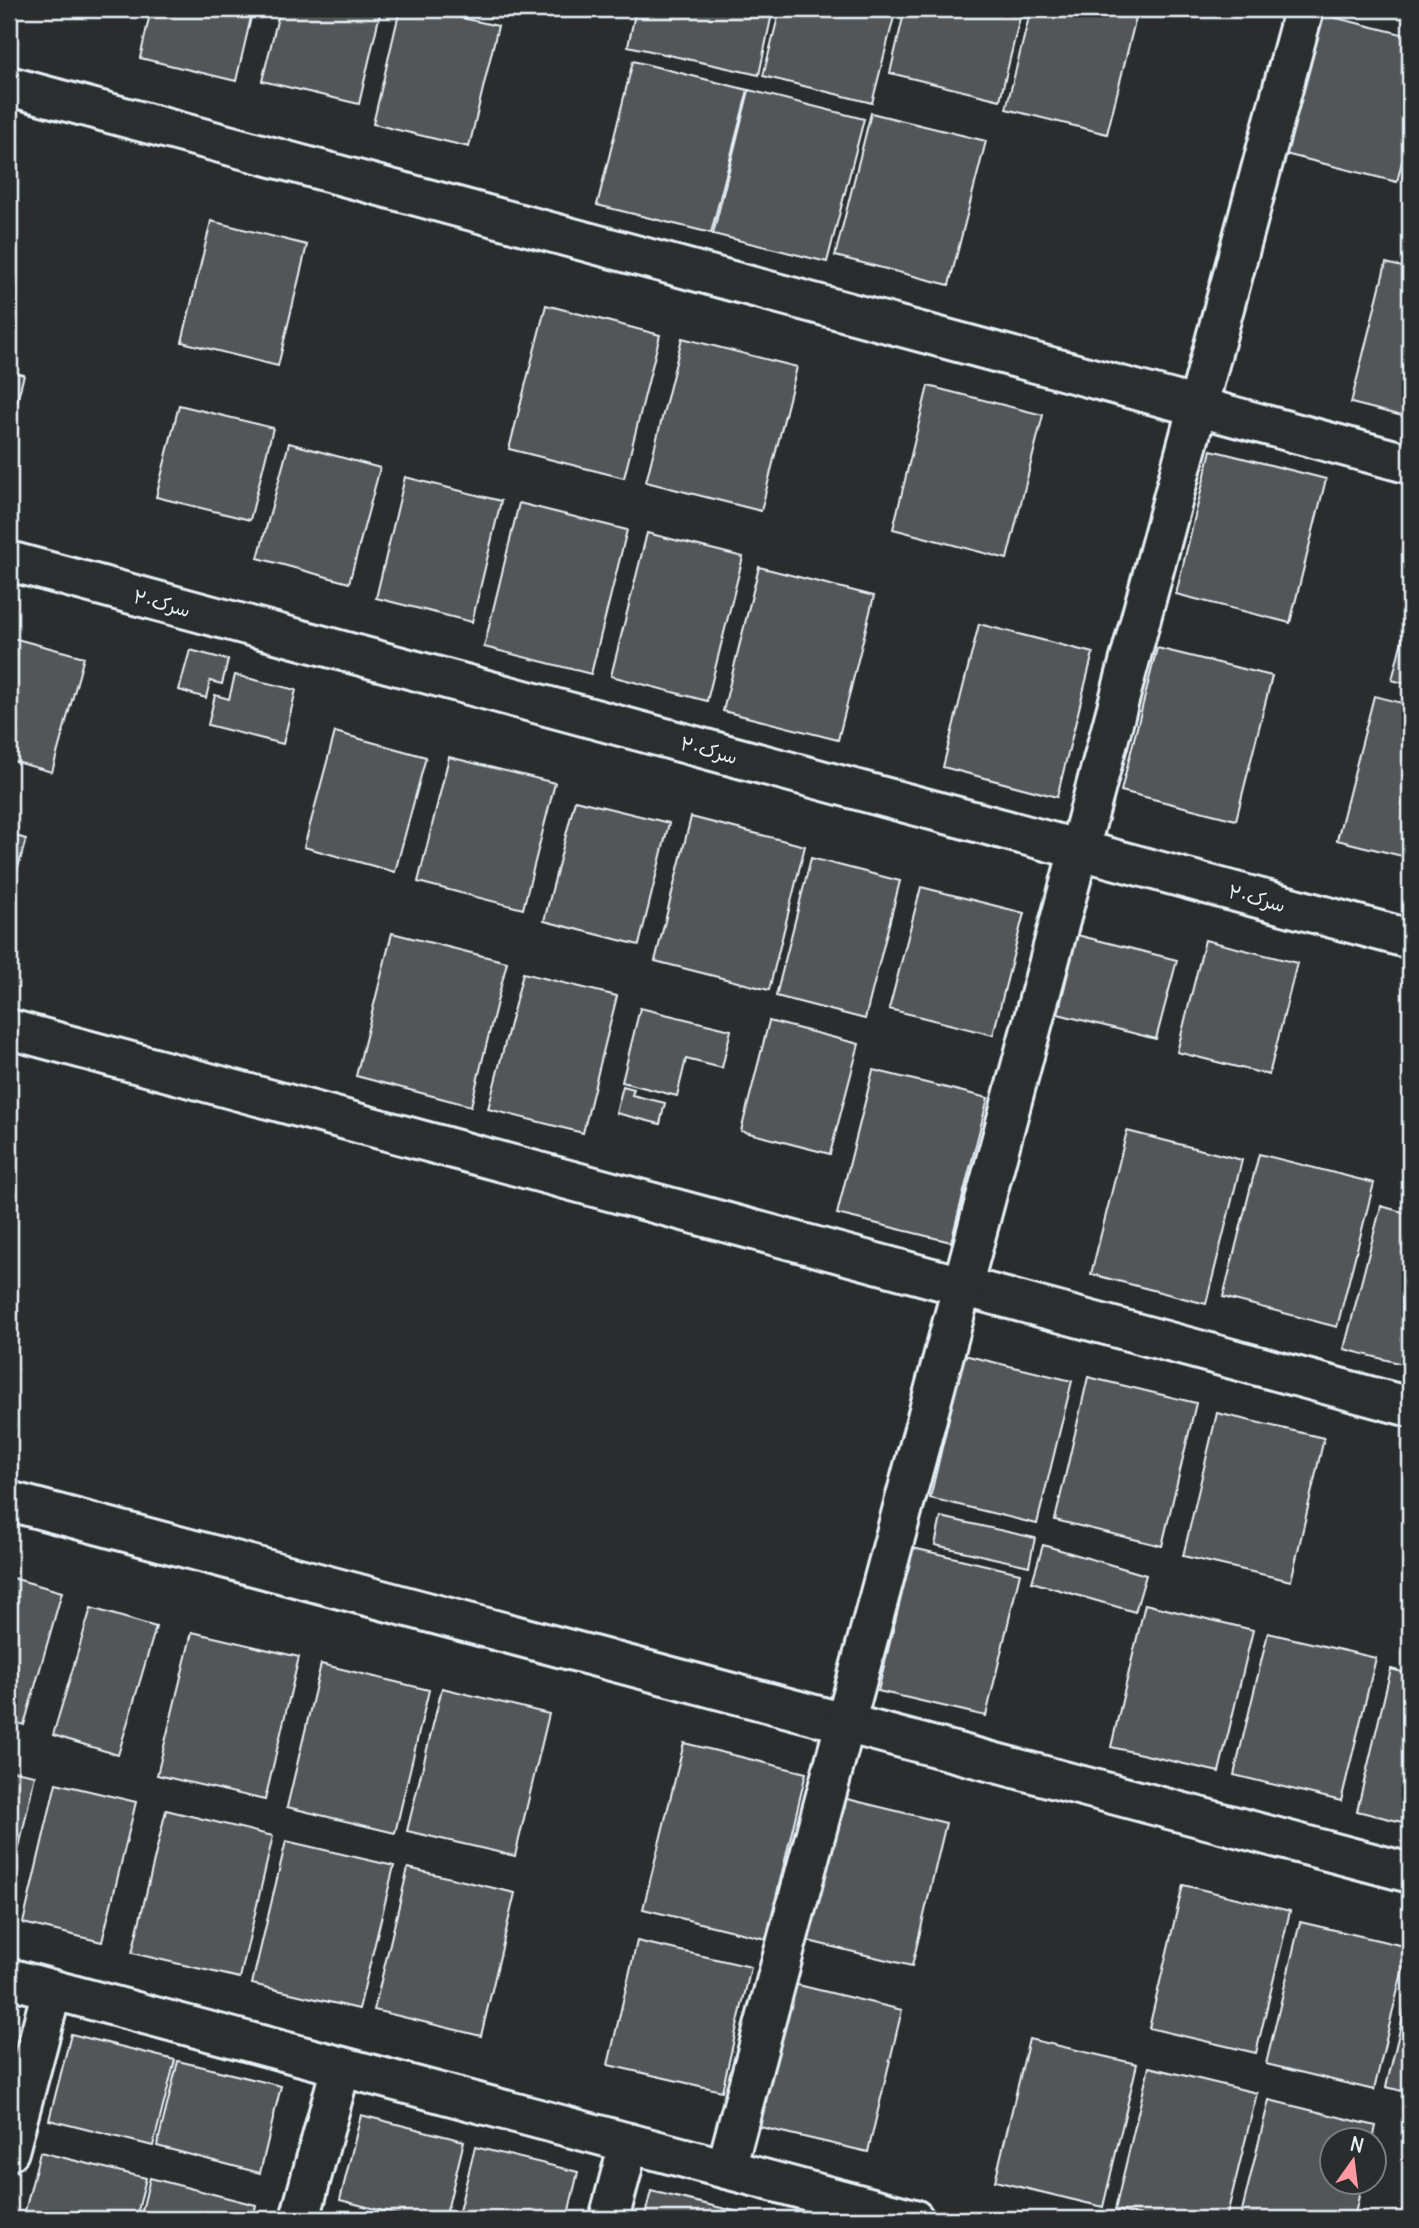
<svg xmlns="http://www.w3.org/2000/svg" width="1419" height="2228" font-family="Delius,'Playpen Sans Arabic',sans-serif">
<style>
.building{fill:#535759;stroke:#e8f1f8;stroke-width:2}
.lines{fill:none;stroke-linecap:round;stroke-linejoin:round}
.minor-casing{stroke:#e8f1f8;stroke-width:44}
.minor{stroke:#2a2d2e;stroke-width:38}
.labels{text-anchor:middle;stroke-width:5;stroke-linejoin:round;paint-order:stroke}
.street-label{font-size:19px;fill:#e8f1f8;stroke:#2a2d2e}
</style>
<rect width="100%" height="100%" fill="#2a2d2e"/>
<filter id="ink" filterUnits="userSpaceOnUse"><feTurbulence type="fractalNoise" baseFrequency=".0143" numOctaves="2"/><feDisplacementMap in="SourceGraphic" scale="14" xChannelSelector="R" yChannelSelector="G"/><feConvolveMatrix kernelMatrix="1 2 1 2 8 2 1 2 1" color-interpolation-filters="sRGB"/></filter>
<g filter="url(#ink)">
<g class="building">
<path d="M 151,9 L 253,9 L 236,81 L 140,58 Z"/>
<path d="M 280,9 L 381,9 L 359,104 L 262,81 Z"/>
<path d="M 400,9 L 422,9 L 498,26 L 469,147 L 373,124 Z"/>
<path d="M 636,9 L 773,9 L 759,75 L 628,46 Z"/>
<path d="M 780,9 L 896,9 L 872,103 L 763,76 Z"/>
<path d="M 905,9 L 1022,9 L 1000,100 L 890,73 Z"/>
<path d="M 1031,9 L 1138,9 L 1107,134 L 1006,109 Z"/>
<path d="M 1312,12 L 1410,36 L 1410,128 L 1397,182 L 1277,152 Z"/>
<path d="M 633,61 L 748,90 L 711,233 L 597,205 Z"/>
<path d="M 749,90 L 864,119 L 827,262 L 713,234 Z"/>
<path d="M 871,113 L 986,141 L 949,285 L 835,256 Z"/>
<path d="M 211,221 L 307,245 L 278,366 L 182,342 Z"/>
<path d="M 1386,263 L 1410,269 L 1410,418 L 1351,403 Z"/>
<path d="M 546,305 L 660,335 L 624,478 L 509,449 Z"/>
<path d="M 682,338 L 797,367 L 761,511 L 646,482 Z"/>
<path d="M 9,371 L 24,375 L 9,432 Z"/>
<path d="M 928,386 L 1043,415 L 1007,559 L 893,529 Z"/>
<path d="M 179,405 L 273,428 L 250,520 L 156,497 Z"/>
<path d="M 289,443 L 380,468 L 349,583 L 258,558 Z"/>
<path d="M 1211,450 L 1326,479 L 1290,623 L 1176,594 Z"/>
<path d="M 405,477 L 501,501 L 472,622 L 376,598 Z"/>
<path d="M 519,503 L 627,530 L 591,674 L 484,647 Z"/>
<path d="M 647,533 L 743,557 L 707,701 L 611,676 Z"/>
<path d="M 759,567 L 874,596 L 838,740 L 723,711 Z"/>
<path d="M 1410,608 L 1410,685 L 1392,680 Z"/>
<path d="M 979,624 L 1093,653 L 1057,797 L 943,767 Z"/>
<path d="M 9,637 L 84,657 L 52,772 L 9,760 Z"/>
<path d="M 1157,648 L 1272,676 L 1236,820 L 1121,791 Z"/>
<path d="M 190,650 L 228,660 L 222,684 L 210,681 L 206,698 L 179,690 Z"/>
<path d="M 235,675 L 296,690 L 283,744 L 208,725 L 215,695 L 229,699 Z"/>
<path d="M 1374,696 L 1410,705 L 1410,858 L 1337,840 Z"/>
<path d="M 335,732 L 426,757 L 395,872 L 304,847 Z"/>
<path d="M 449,757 L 555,783 L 523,909 L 418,882 Z"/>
<path d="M 575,800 L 669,823 L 639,945 L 544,921 Z"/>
<path d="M 691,817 L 805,846 L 769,990 L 655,961 Z"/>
<path d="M 9,834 L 26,839 L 9,900 Z"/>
<path d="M 811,858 L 900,881 L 865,1019 L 776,996 Z"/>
<path d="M 921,887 L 1024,913 L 993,1035 L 889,1009 Z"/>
<path d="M 392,933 L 507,962 L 471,1106 L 356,1076 Z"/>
<path d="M 1077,935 L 1177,960 L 1156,1039 L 1058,1014 Z"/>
<path d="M 1205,940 L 1297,963 L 1269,1075 L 1177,1052 Z"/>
<path d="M 523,973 L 617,996 L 583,1133 L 488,1109 Z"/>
<path d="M 640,1008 L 731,1030 L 722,1068 L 686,1059 L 677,1096 L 622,1082 Z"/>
<path d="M 769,1021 L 859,1044 L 830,1154 L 741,1131 Z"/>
<path d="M 873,1070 L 988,1098 L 951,1242 L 837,1214 Z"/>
<path d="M 623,1086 L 634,1089 L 632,1095 L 665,1103 L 660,1124 L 616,1113 Z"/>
<path d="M 1127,1131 L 1242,1160 L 1206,1304 L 1091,1274 Z"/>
<path d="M 1259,1154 L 1374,1183 L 1337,1327 L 1223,1297 Z"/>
<path d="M 1381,1206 L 1410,1214 L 1410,1366 L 1344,1349 Z"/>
<path d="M 964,1355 L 1072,1381 L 1037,1524 L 930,1498 Z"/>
<path d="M 1088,1377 L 1196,1403 L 1162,1546 L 1055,1520 Z"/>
<path d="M 1217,1413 L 1324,1438 L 1291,1581 L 1183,1556 Z"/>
<path d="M 941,1517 L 1035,1538 L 1029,1566 L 935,1545 Z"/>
<path d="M 1043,1545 L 1146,1575 L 1135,1612 L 1032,1582 Z"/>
<path d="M 913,1548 L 1020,1573 L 986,1716 L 878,1691 Z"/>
<path d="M 1410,1569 L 1410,1609 L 1402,1607 Z"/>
<path d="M 9,1577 L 62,1592 L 24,1725 L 9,1720 Z"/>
<path d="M 1145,1604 L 1253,1630 L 1219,1772 L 1111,1747 Z"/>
<path d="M 91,1608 L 156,1627 L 118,1755 L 53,1735 Z"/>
<path d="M 192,1632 L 299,1657 L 265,1800 L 157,1775 Z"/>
<path d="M 1268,1633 L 1376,1658 L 1341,1801 L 1234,1775 Z"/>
<path d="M 321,1664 L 429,1690 L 395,1833 L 287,1807 Z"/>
<path d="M 1391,1669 L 1410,1674 L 1410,1824 L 1357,1811 Z"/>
<path d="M 442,1688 L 549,1714 L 515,1856 L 407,1831 Z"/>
<path d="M 684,1743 L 806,1773 L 766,1939 L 643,1909 Z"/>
<path d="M 9,1770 L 35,1775 L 9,1893 Z"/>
<path d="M 56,1783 L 136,1802 L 102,1942 L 23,1923 Z"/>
<path d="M 839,1797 L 946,1823 L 912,1966 L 804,1940 Z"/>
<path d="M 166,1810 L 273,1836 L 240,1978 L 132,1953 Z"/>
<path d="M 286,1841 L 394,1866 L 359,2009 L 252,1984 Z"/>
<path d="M 408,1868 L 515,1893 L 481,2036 L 374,2010 Z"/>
<path d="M 1183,1885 L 1290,1911 L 1256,2053 L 1149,2028 Z"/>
<path d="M 1300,1922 L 1408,1947 L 1374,2090 L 1266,2064 Z"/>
<path d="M 637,1941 L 751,1967 L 722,2091 L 608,2065 Z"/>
<path d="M 794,1984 L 902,2010 L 868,2152 L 760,2127 Z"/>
<path d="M 1410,1988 L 1410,2093 L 1386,2087 Z"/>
<path d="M 71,2034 L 175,2060 L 153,2146 L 49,2120 Z"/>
<path d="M 1029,2039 L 1137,2064 L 1103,2207 L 995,2181 Z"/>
<path d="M 178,2061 L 281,2086 L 260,2173 L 157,2146 Z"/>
<path d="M 1149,2067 L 1257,2093 L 1226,2219 L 1155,2219 L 1115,2210 Z"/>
<path d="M 1269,2100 L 1376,2126 L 1373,2140 L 1332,2140 L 1332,2182 L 1362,2182 L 1354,2219 L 1240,2219 Z"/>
<path d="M 361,2115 L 464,2141 L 445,2219 L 414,2219 L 340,2200 Z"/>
<path d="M 475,2147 L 578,2172 L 567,2219 L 457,2219 Z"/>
<path d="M 40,2152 L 146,2178 L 136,2219 L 23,2219 Z"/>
<path d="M 150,2178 L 256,2205 L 253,2219 L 140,2219 Z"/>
<path d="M 651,2191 L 755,2216 L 754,2219 L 644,2219 Z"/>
</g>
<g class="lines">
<g class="minor-casing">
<g id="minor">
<path d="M 9,86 L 1410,464"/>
<path d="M 9,561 L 1410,939"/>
<path d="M 9,1029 L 1410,1407"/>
<path d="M 9,1501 L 1410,1873"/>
<path d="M 9,1978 L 914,2219"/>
<path d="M 9,2151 L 52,1990"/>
<path d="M 726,2169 L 1304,9"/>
<path d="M 300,2219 L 341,2067"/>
<path d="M 609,2219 L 629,2143"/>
</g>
</g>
<use href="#minor" class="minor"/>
</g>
</g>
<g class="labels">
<g class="street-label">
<text transform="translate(162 603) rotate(15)" y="7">سرک۲۰</text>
<text transform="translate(709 750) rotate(15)" y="7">سرک۲۰</text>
<text transform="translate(1257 898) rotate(15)" y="7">سرک۲۰</text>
</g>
</g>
<rect width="1419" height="2228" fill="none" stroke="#2a2d2e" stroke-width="35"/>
<rect x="18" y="18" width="1384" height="2193" fill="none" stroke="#e8f1f8" stroke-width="2.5" filter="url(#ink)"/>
<g transform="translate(1353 2161) rotate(14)"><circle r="33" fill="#2a2d2e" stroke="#767b7f" stroke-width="2"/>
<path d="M0-5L12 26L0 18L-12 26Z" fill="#ff9aa2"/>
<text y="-10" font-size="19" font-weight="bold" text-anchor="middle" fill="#e8f1f8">N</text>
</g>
</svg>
